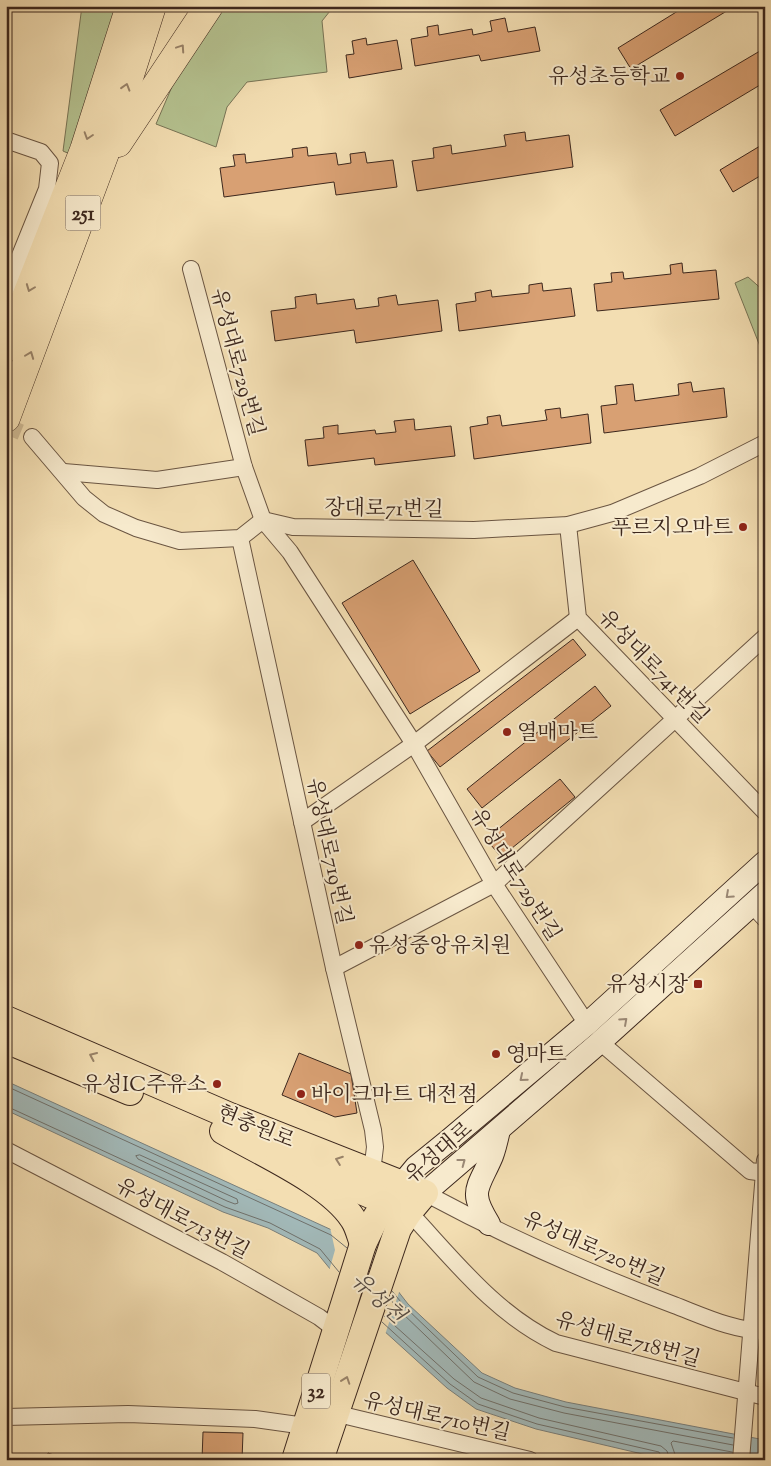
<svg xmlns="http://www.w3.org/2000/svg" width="771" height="1466" font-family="'Sorts Mill Goudy','Noto Serif KR',serif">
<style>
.green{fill:#b5c290;stroke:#787456}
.water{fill:#a2b9b9;stroke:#797f7b}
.pier{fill:#f3deb2}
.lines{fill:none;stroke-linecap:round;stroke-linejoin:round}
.shore{stroke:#6f706b;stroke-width:1}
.building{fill:#d8a073;stroke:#3c271d}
.street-tunnel{stroke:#ceb994;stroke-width:16;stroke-dasharray:16 8;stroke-linecap:butt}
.street-casing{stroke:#6a5542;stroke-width:18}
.secondary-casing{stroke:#3c271d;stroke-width:24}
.primary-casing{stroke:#3c271d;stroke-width:28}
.highway-casing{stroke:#3c271d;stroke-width:29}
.street{stroke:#f7eacd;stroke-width:16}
.secondary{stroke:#f7eacd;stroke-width:22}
.primary{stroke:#f3deb2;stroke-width:26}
.highway{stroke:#f3deb2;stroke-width:28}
.oneway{stroke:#988268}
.oneway2{stroke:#9a8875}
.poi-dot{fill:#8f2418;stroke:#f7eacd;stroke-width:2}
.labels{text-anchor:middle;stroke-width:4;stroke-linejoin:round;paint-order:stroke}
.shield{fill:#f7eacd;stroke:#746252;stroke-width:1}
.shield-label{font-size:20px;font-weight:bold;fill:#3c271d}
.poi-label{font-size:21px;fill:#3c271d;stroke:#f7eacd;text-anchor:end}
.street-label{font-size:21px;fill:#3c271d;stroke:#f7eacd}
.water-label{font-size:22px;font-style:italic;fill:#564c44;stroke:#f7eacd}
</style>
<rect width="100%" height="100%" fill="#f3deb2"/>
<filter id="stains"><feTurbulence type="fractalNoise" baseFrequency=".004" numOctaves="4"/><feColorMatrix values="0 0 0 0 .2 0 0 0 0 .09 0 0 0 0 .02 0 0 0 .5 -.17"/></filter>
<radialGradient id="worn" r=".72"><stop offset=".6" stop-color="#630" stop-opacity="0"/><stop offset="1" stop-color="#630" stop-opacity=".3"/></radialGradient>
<g class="green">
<path d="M 82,6 L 120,6 L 72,155 L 63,151 Z"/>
<path d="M 213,6 L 334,6 L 322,21 L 327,72 L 247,82 L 227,107 L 216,147 L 156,124 L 180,68 Z"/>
<path d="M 748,277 L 765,292 L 765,359 L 735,283 Z"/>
</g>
<path class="water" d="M 6,1081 L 334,1231 L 380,1268 L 408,1304 L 482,1373 L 515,1388 L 566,1402 L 765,1440 L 765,1460 L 668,1460 L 536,1429 L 476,1409 L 447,1388 L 372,1320 L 317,1253 L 268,1228 L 223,1212 L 6,1110 Z"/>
<path class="pier" d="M 330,1227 L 382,1266 L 400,1289 L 385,1335 L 370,1322 L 329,1271 L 335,1250 Z"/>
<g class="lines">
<g class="shore">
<path d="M 6,1086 L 331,1235 L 347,1248"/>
<path d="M 6,1106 L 225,1207 L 270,1223 L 320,1249 L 339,1272"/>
<path d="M 140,1155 L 237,1199 L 238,1203 L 235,1204 L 227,1201 L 138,1159 L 136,1156 Z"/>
<path d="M 392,1291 L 405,1307 L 478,1377 L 513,1393 L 565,1407 L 733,1438"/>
<path d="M 390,1299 L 401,1312 L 474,1382 L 510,1399 L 564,1413 L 733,1445"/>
<path d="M 384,1316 L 454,1379 L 481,1398 L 539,1418 L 661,1446 L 667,1451 L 670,1460"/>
<path d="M 382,1322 L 450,1384 L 478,1404 L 537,1424 L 659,1452 L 663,1460"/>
<path d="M 677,1460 L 671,1443 L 673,1441 L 732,1452"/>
</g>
</g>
<g class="building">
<path d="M 686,6 L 735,6 L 631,69 L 618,48 Z"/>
<path d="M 505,18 L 508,32 L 535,27 L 540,51 L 481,61 L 479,55 L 415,66 L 411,39 L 428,36 L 427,27 L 438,25 L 439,35 L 472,29 L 473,35 L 492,31 L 490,21 Z"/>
<path d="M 366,38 L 367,45 L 397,40 L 402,69 L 349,78 L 346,55 L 354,54 L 352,41 Z"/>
<path d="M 765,48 L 765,82 L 675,136 L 660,110 Z"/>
<path d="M 525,132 L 526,141 L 569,135 L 573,167 L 417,191 L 412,161 L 434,158 L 433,148 L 451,145 L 452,154 L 506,146 L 504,135 Z"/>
<path d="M 765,143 L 765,173 L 733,192 L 720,170 Z"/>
<path d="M 307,147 L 308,156 L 336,153 L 338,165 L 351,163 L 350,154 L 365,152 L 367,163 L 393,160 L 397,187 L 336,195 L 334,182 L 224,197 L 220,168 L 235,166 L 233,155 L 245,154 L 246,163 L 293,157 L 292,149 Z"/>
<path d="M 682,263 L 683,273 L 716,270 L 719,299 L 597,311 L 594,284 L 612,282 L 611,273 L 623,272 L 624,279 L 671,274 L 670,265 Z"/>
<path d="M 542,283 L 543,291 L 571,288 L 575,316 L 459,331 L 456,304 L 476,301 L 475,293 L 491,290 L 492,297 L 529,293 L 529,285 Z"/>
<path d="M 316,294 L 317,304 L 354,299 L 356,309 L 379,306 L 378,298 L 396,295 L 398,305 L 438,300 L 442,331 L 356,343 L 354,330 L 275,341 L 271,311 L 296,308 L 295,297 Z"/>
<path d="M 691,382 L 693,392 L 724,388 L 727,417 L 604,433 L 601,406 L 617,404 L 615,386 L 633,384 L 635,401 L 679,395 L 678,384 Z"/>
<path d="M 560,408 L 561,418 L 588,414 L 591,443 L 474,459 L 470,427 L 488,424 L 487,417 L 500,415 L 502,426 L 547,420 L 545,410 Z"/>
<path d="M 414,419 L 415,430 L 451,426 L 455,456 L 375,465 L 374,458 L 308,466 L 305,440 L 324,438 L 323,427 L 338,425 L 338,434 L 375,430 L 376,434 L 396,432 L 394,421 Z"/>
<path d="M 413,560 L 480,671 L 410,714 L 342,603 Z"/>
<path d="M 573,639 L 586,655 L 440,767 L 427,751 Z"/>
<path d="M 595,686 L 611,706 L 482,808 L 467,789 Z"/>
<path d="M 560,779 L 575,797 L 501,857 L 486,839 Z"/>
<path d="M 299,1053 L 351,1074 L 357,1113 L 335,1117 L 282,1095 Z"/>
<path d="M 203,1432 L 243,1433 L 242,1460 L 202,1460 Z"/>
<path d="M 48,1453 L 69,1460 L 46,1460 Z"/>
<path d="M 456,1455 L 477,1460 L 455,1460 Z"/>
</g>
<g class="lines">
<path class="street-tunnel" d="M 6,426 L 32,437"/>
<g class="street-casing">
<g id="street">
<path d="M 6,140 L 41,152 L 50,163 L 47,189 L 6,290"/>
<path d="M 191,269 L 244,467 L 263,520 L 290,552 L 414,744 L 494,884 L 587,1024"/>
<path d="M 32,437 L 84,498 L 104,514 L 136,528 L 180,541 L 240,538 L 263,520 L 293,527 L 474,530 L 568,525 L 612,513 L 700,476 L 765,443"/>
<path d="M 64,472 L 157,480 L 244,467"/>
<path d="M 568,525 L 578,618 L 765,812"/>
<path d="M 240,538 L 334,968 L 373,1130 L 375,1147 L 372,1172"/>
<path d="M 302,822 L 414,744 L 578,618"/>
<path d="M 752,905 L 765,919"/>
<path d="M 334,968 L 494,884 L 765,637"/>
<path d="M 600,1042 L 750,1171 L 765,1173"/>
<path d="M 6,1150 L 222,1262 L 319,1317 L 336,1330"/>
<path d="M 425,1193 C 503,1235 591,1274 674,1305 C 703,1316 734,1331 765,1331"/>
<path d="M 409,1212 C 454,1260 495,1314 556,1343 L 765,1397"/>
<path d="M 334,1413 L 530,1460"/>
<path d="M 6,1417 L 128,1414 L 255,1419 L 305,1426"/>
<path d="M 741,1460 L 765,1160"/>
</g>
</g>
<g class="secondary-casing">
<g id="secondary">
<path d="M 425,1193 L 600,1042 L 765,893"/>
<path d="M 392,1196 L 416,1167 L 448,1141 L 587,1024 L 765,862"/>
<path d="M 489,1224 C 468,1190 478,1189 492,1156 C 495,1148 497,1139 499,1130"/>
</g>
</g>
<g class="primary-casing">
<g id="primary">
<path d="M 6,1019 L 230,1116 L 425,1193 L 409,1212 L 398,1229 L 320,1460"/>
<path d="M 6,1040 L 130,1092"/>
<path d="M 223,1131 C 261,1153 330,1183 353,1219 C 358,1226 360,1236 363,1244"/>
<path d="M 279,1155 L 409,1212"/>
<path d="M 295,1460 L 363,1244 L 376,1217 L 387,1202"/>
</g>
</g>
<g class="highway-casing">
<g id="highway">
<path d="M 118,143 L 209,6"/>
<path d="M 6,348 L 84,150 L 130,6"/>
<path d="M 6,418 L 105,153 L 152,6"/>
</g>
</g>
<use href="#street" class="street"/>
<use href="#secondary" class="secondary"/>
<use href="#primary" class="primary"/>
<use href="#highway" class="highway"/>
</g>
<defs><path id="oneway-chevron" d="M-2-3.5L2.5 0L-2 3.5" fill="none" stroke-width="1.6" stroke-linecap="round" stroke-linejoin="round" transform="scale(1.25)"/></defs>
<g class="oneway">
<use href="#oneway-chevron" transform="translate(181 48) rotate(-56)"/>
<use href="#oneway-chevron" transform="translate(126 87) rotate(-73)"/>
<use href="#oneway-chevron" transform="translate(88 136) rotate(108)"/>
<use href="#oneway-chevron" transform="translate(30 288) rotate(111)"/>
<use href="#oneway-chevron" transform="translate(30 355) rotate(-69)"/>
<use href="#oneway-chevron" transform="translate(93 1056) rotate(-156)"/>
<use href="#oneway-chevron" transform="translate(339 1160) rotate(-160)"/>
<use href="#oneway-chevron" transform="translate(346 1380) rotate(-71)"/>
</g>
<g class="oneway2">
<use href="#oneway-chevron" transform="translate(729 895) rotate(138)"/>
<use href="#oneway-chevron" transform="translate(624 1021) rotate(-42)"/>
<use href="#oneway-chevron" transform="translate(523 1078) rotate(140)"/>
<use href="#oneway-chevron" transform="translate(462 1162) rotate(-37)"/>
</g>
<g class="poi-dot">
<circle cx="680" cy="76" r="5"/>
<circle cx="743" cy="527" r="5"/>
<circle cx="507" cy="732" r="5"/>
<circle cx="359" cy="945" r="5"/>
<rect x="693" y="979" width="10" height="10" rx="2.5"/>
<circle cx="496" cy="1054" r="5"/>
<circle cx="217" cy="1084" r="5"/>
<circle cx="301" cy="1094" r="5"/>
</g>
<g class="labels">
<g class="shield">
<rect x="65.5" y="195.5" width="35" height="35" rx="4"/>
<rect x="302" y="1373.5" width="28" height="35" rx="4"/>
</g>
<g class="shield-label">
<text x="83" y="220">251</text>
<text x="316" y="1398">32</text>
</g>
<g class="poi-label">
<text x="670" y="83">유성초등학교</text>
<text x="733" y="534">푸르지오마트</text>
<text x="517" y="739" text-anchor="start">열매마트</text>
<text x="369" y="952" text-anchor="start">유성중앙유치원</text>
<text x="688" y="991">유성시장</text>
<text x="506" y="1061" text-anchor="start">영마트</text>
<text x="207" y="1091">유성IC주유소</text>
<text x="311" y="1101" text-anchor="start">바이크마트 대전점</text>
</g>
<g class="street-label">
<text transform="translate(238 362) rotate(75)" y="7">유성대로729번길</text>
<text transform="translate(384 508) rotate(1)" y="7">장대로71번길</text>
<text transform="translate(654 666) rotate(46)" y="7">유성대로741번길</text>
<text transform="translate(330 851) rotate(78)" y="7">유성대로719번길</text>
<text transform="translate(516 874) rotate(58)" y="7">유성대로729번길</text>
<text transform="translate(256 1126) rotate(22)" y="7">현충원로</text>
<text transform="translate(438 1152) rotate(-41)" y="7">유성대로</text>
<text transform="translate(183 1218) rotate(28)" y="7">유성대로713번길</text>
<text transform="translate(594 1248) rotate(24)" y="7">유성대로720번길</text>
<text transform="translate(628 1339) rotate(16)" y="7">유성대로718번길</text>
<text transform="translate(437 1416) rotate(13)" y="7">유성대로710번길</text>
</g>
<g class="water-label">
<text transform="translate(379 1297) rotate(42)" y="8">유성천</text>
</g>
</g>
<rect width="771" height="1466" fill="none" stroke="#f3deb2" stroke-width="25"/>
<rect x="8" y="8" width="756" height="1451" fill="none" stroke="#3c271d" stroke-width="2.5"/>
<rect x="12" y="12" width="746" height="1441" fill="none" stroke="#3c271d"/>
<rect width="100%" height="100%" filter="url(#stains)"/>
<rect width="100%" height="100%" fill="url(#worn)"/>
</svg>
